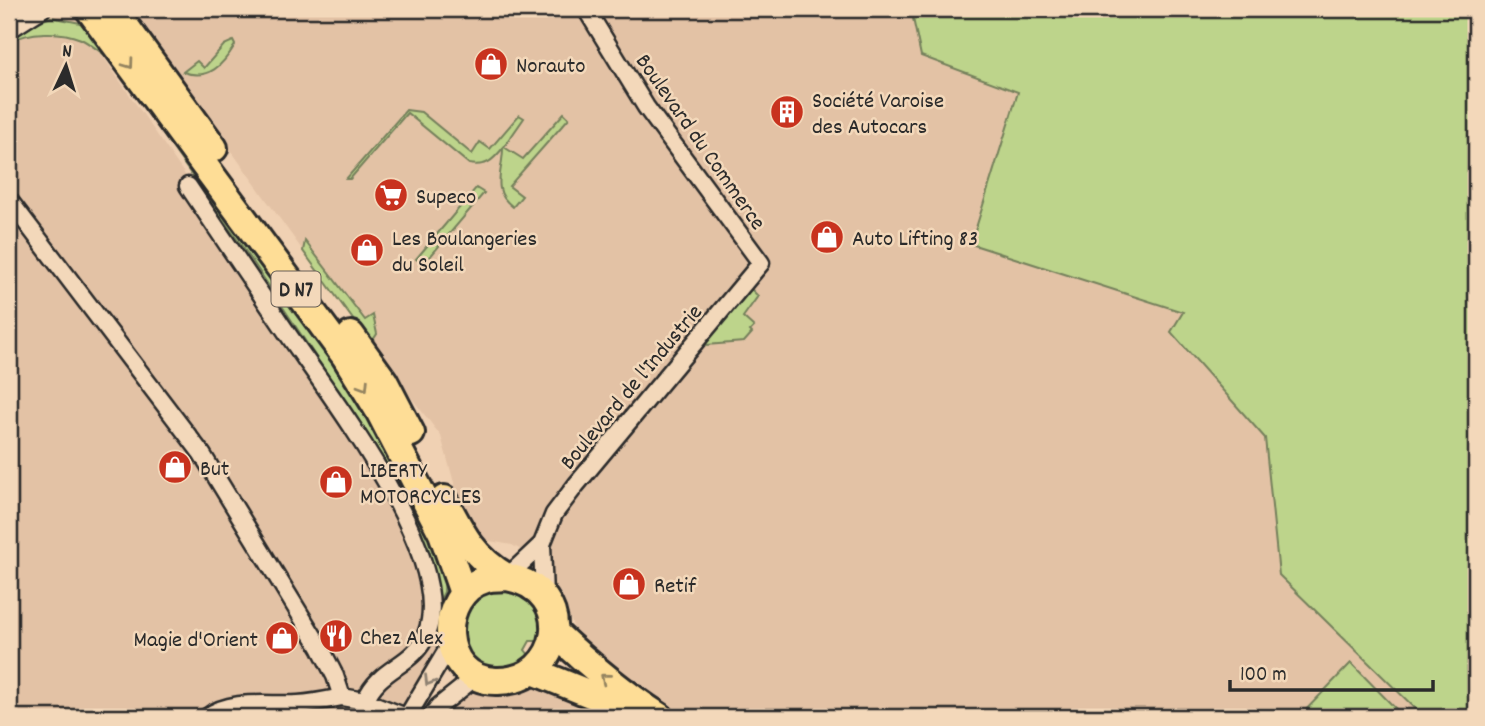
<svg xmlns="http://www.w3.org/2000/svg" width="1485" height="726" font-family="Dekko,sans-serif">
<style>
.built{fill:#e3c2a5}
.green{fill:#bdd48b;stroke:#74805b;stroke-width:2}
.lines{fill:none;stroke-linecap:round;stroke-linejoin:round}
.minor-casing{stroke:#2b2b2b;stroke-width:21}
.primary-casing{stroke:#2b2b2b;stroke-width:32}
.minor{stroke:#f3d8ba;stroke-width:16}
.primary{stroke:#fedd96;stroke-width:26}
.oneway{stroke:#948460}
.oneway2{stroke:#8f8272}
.labels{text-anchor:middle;stroke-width:5;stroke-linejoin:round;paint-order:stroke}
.shield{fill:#f3d8ba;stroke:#675f56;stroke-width:2}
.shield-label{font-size:21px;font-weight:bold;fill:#2b2b2b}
.poi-label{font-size:23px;fill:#2b2b2b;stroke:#f3d8ba;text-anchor:start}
.street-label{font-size:23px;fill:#2b2b2b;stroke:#f3d8ba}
</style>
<rect width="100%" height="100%" fill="#f0d1b3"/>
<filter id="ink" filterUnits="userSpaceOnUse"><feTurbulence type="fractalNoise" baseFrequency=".0143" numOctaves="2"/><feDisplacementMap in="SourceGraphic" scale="14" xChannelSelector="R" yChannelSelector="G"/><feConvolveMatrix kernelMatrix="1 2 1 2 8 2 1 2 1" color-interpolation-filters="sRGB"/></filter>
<g filter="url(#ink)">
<g class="built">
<path d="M 9,9 L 75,9 L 104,58 L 233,244 L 422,540 L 441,611 L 435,658 L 399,717 L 9,717 Z"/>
<path d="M 149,9 L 911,9 L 921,56 L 1018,92 L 972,244 L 1184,312 L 1171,332 L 1265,438 L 1280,575 L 1424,717 L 675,717 L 575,632 L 561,593 L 527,553 L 512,545 L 484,540 L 458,497 L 441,436 L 372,347 L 138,21 Z"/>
<path d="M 540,687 L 567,694 L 606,717 L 445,717 L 457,703 L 470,694 L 484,692 L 499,694 Z"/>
</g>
<g class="green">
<path d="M 911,9 L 1476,9 L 1476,717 L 1424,717 L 1279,575 L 1265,438 L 1171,332 L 1183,312 L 971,244 L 1018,92 L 921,56 Z"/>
<path d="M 51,17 L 85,24 L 348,377 L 432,538 L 445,577 L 444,592 L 436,609 L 424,544 L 412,513 L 384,460 L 253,262 L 109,58 C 100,52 91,44 81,39 C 60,30 29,31 9,42 L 9,37 L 20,29 Z"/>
<path d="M 233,41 L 235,45 C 223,65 209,81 183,72 L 197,61 L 204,68 L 224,45 Z"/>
<path d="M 406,110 L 421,112 L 472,154 L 480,142 L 490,149 L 519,115 L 524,118 L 504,147 L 523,159 L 564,113 L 569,118 L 509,186 L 522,196 L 513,207 C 490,190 503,172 503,148 C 493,160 487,167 469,164 L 407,113 L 350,179 L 346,179 Z"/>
<path d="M 476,188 L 484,193 L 423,265 L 416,259 Z"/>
<path d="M 305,241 L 365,320 L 373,315 L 377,334 L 373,340 L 368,340 L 303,251 Z"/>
<path d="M 751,289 L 758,296 L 743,317 L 754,327 L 750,331 L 752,333 L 744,342 L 706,345 L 703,343 Z"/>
<path d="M 489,589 C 497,589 510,588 518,591 C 537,601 543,622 538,641 L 530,641 L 525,650 L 529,655 C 511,674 475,671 464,646 C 458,633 462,620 465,608 Z"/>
<path d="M 1351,663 L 1400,713 L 1396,717 L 1299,717 Z"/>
</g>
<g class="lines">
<g class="minor-casing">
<g id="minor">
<path d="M 9,30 L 42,9"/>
<path d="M 188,186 C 220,233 251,280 283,327 C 326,391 455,554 427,632 C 415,667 380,665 365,701"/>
<path d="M 9,200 L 202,454 L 320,647 L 335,676 L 342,697 L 365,701 L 406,717"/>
<path d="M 542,544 L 544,596"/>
<path d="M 507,577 L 542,544 L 554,514 L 576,485 L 761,263 L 646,107 L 586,9"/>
<path d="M 207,717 C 232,698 269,706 298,704 C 313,703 327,700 342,697"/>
<path d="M 407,717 L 450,645"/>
<path d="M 431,717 L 438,707 L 477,676"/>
</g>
</g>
<g class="primary-casing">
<g id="primary">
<path d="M 89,9 L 345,356 L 379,411 L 442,533 L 463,593"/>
<path d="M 113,9 L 214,148"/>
<path d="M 351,335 L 384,381 L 411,433"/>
<path d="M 444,499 C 461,532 473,558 507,577"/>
<path d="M 507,577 C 579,590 563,683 496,681 C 438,680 435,594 486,579 C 492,577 501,578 507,577 Z"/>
<path d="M 555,633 C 588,664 621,692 660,717"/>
<path d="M 533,671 L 595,696 L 630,717"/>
</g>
</g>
<use href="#minor" class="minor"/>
<use href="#primary" class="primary"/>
</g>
<defs><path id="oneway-chevron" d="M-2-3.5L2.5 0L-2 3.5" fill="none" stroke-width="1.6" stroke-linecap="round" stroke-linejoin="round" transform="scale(1.75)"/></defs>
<g class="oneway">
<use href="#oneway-chevron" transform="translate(129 64) rotate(54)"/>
<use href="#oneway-chevron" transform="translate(364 386) rotate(58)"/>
<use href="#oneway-chevron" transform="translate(605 678) rotate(-141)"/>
</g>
<use class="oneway2" href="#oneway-chevron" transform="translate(429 681) rotate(121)"/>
</g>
<defs>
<g id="shop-disc" transform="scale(1.75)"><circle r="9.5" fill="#c8321e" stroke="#f3d8ba"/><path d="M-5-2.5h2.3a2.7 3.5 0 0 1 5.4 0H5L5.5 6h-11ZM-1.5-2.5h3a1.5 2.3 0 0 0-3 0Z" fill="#fff"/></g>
<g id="building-disc" transform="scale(1.75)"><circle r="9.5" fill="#c8321e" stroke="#f3d8ba"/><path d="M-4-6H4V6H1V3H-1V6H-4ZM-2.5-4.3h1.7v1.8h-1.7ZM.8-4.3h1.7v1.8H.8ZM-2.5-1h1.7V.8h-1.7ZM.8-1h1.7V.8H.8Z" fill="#fff"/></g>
<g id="supermarket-disc" transform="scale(1.75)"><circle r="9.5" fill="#c8321e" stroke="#f3d8ba"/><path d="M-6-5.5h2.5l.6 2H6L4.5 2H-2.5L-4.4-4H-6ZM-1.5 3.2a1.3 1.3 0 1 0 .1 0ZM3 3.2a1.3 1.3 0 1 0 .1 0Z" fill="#fff"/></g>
<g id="restaurant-disc" transform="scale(1.75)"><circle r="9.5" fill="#c8321e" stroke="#f3d8ba"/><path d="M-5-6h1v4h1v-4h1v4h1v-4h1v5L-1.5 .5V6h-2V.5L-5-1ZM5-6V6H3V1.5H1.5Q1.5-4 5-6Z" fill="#fff"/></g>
</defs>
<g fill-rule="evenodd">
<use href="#shop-disc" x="491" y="64"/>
<use href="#building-disc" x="787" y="112"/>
<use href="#supermarket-disc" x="391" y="195"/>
<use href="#shop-disc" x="827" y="237"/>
<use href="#shop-disc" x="367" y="250"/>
<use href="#shop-disc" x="175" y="467"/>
<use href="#shop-disc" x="336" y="482"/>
<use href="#shop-disc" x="629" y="584"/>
<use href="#restaurant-disc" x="336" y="636"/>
<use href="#shop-disc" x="282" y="638"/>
</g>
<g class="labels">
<rect class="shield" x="271.5" y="271.5" width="49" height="35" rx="5"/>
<g class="shield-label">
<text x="296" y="296">D N7</text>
</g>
<g class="poi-label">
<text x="516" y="72">Norauto</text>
<text x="812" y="107">Société Varoise<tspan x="812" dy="26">des Autocars</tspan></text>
<text x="416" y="203">Supeco</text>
<text x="392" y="245">Les Boulangeries<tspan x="392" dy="26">du Soleil</tspan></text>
<text x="852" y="245">Auto Lifting 83</text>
<text x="200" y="475">But</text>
<text x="360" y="477">LIBERTY<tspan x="360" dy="26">MOTORCYCLES</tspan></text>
<text x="654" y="592">Retif</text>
<text x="360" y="644">Chez Alex</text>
<text x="258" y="646" text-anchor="end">Magie d'Orient</text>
</g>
<g class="street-label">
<text transform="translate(702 141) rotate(55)" y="8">Boulevard du Commerce</text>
<text transform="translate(630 386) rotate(-50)" y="8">Boulevard de l'Industrie</text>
</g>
</g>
<rect width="1485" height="726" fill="none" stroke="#f3d8ba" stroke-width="35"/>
<rect x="18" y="18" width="1450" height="691" fill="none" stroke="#2b2b2b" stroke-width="2.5" filter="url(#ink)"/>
<g transform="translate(66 66) rotate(4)" stroke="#f3d8ba" stroke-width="5" paint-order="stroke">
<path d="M0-5L12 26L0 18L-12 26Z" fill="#2b2b2b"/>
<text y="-10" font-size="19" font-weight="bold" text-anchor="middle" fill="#2b2b2b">N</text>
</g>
<path d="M1230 680v10h203v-10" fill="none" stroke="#2b2b2b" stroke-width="3.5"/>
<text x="1240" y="680" font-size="21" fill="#2b2b2b" stroke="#f3d8ba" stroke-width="5" paint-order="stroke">100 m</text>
</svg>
